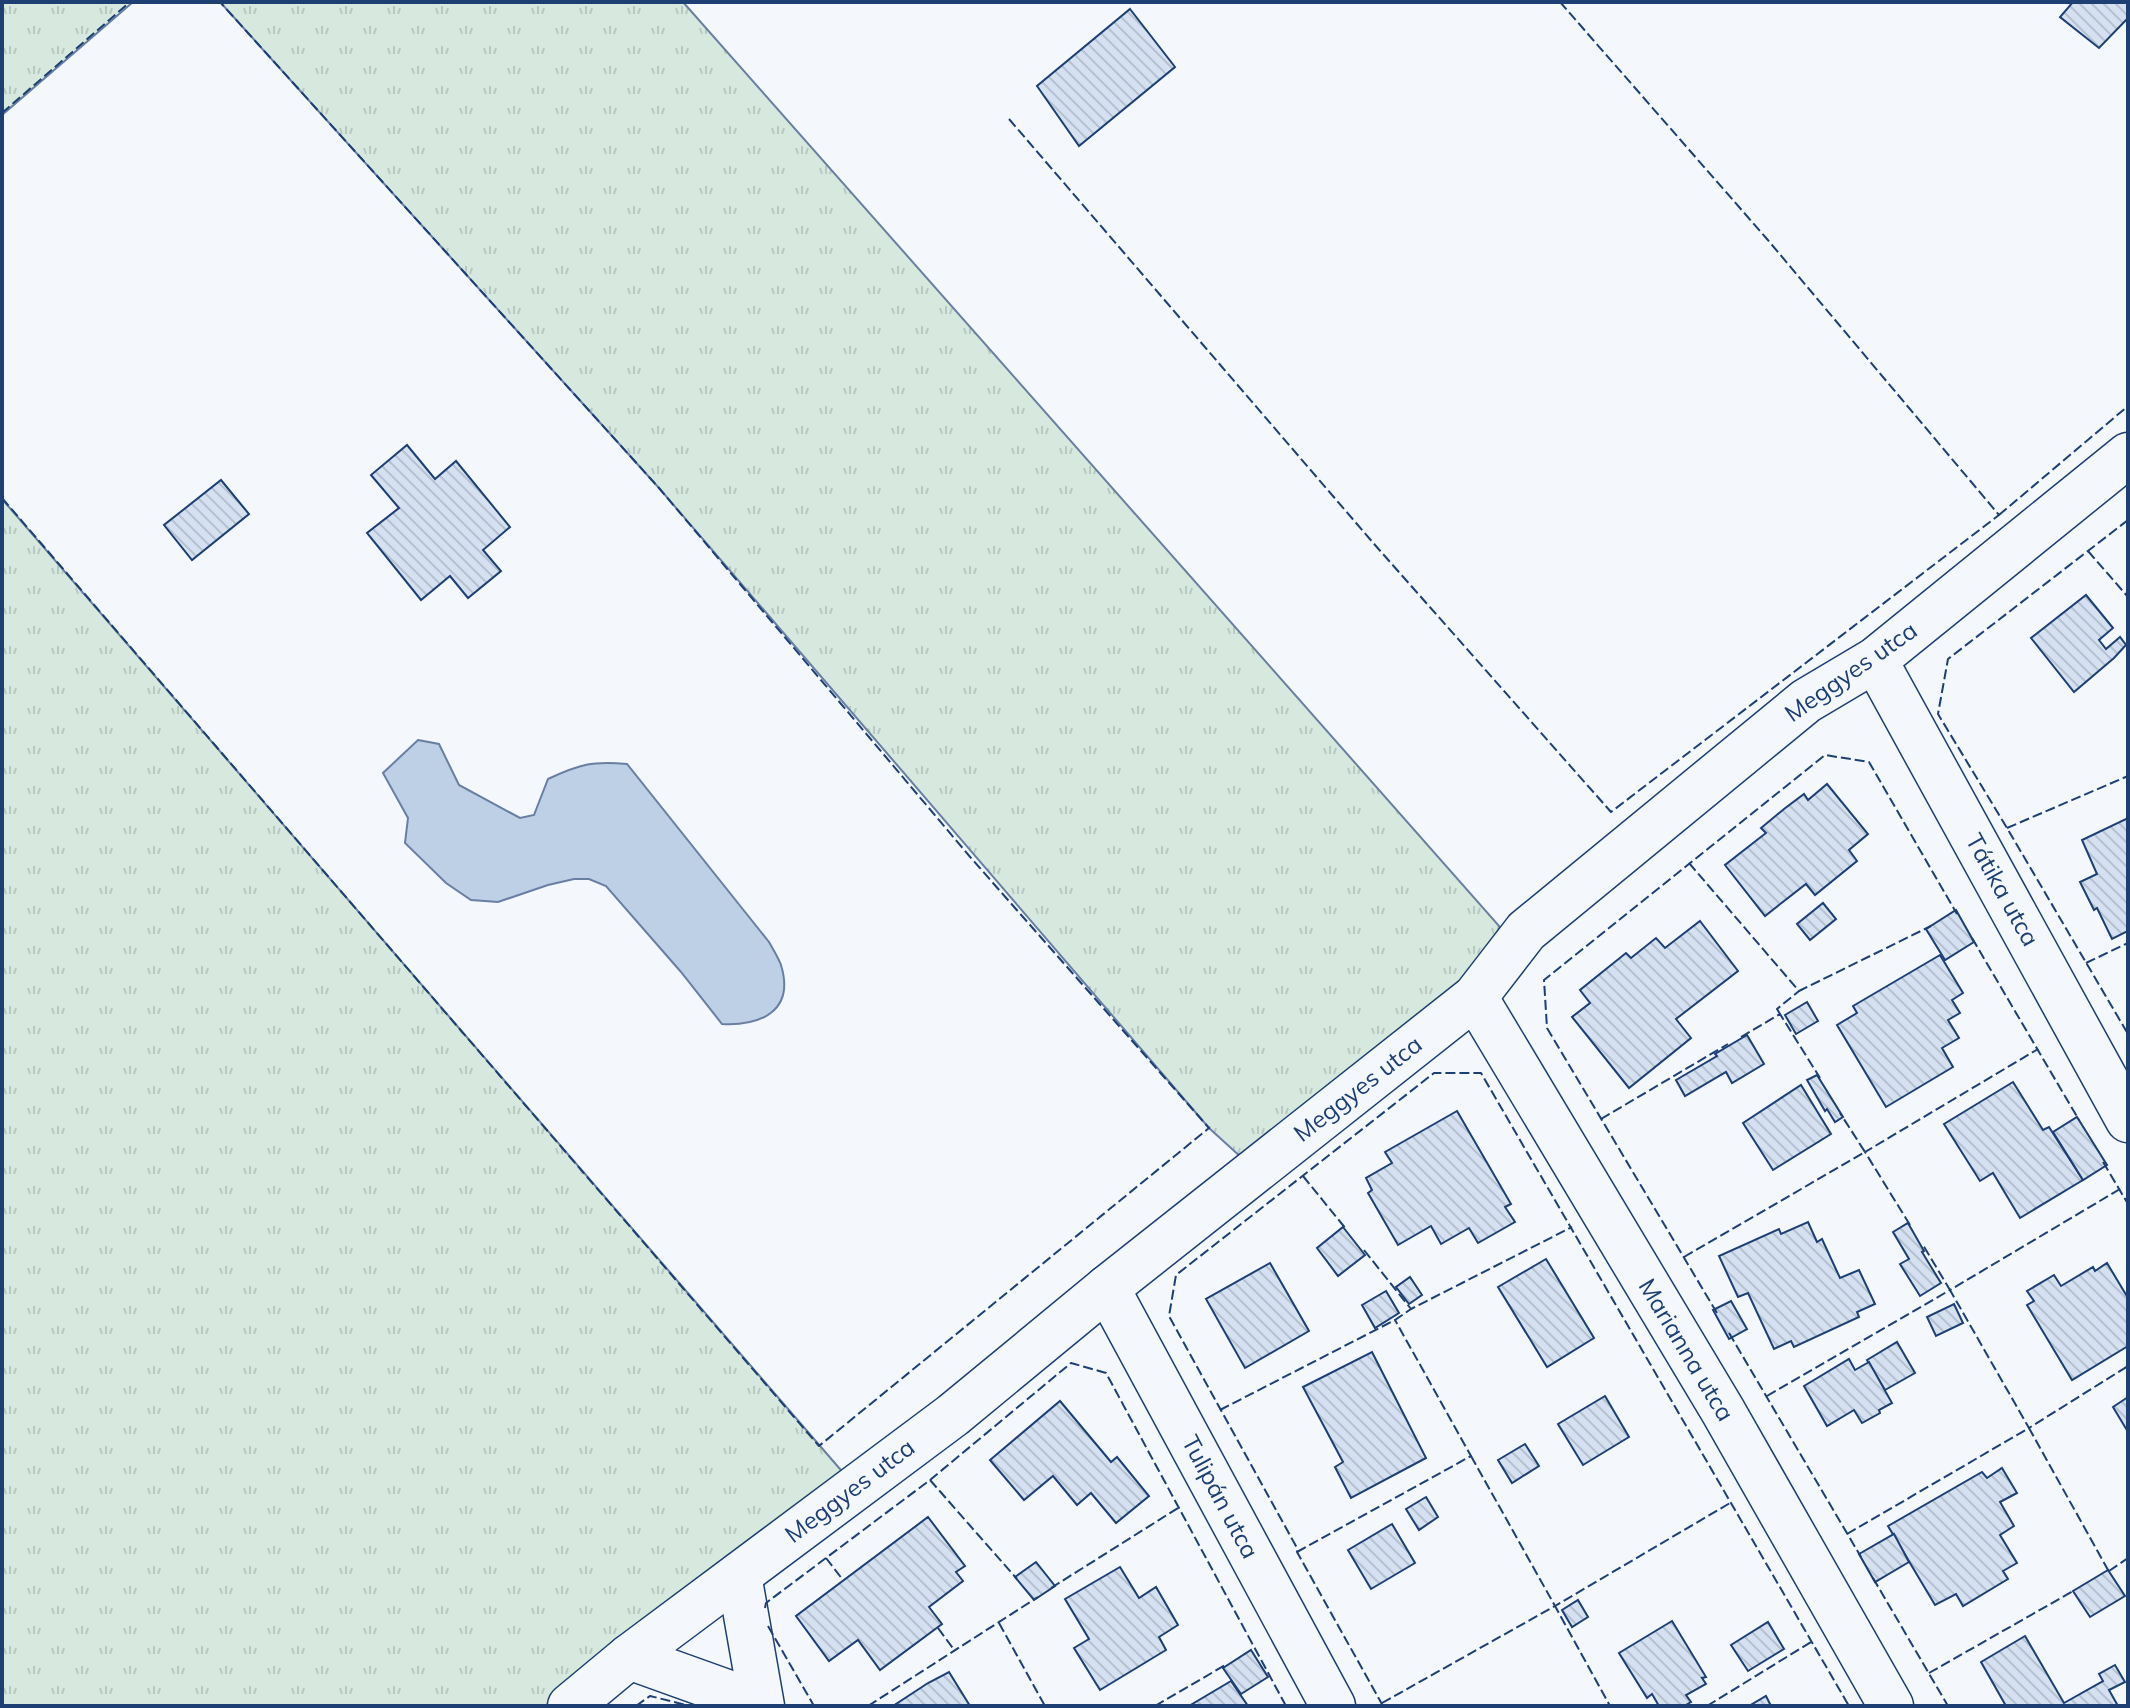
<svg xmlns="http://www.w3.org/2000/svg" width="2130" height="1708" font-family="Mulish,sans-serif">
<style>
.grass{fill:url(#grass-tufts);stroke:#687fa3;stroke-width:2}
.water{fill:#bed0e5;stroke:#687fa3;stroke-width:2}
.building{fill:url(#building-back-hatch);stroke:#1d3f73;stroke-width:2}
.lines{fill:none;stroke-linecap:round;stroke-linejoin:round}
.street-casing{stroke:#1d3f73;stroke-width:47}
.street{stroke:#f4f7fb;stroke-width:44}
.fence{stroke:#1d3f73;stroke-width:2;stroke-dasharray:10 4;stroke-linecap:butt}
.labels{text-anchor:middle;stroke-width:6;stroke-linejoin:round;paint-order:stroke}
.street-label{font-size:24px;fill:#1d3f73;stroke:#f4f7fb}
</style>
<defs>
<pattern id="grass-tufts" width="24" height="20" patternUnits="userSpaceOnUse" patternTransform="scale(2)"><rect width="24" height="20" fill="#d7e8df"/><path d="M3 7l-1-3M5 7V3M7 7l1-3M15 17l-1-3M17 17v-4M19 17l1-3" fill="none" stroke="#b8c8c3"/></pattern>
<pattern id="building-back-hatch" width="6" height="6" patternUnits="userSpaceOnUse" patternTransform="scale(2)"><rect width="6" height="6" fill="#d5e0f0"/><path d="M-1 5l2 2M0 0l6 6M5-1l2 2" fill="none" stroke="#b6c1d1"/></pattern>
</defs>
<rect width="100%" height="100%" fill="#f4f7fb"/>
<g class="grass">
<path d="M 2,2 L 133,2 L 2,115 Z"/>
<path d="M 220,2 L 683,2 L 1500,927 L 1467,980 L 1243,1159 L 1209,1128 L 659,488 Z"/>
<path d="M 2,499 L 846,1476 L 568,1706 L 2,1706 Z"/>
</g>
<path class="water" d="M 418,740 L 439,744 L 459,785 L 520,818 L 534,815 L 548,779 C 580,764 592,761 627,764 L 769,942 C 773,949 778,957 781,965 C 795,1011 761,1026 722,1024 L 681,972 L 606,886 L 589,879 L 574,879 L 548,885 L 498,902 L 471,900 L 446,883 L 405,843 L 408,818 L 383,773 Z"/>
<g class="building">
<path d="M 2073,2 L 2128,2 L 2128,18 L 2099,48 L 2060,17 Z"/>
<path d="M 1130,9 L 1175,67 L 1079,146 L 1037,86 Z"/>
<path d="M 407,445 L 435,479 L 456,461 L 510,527 L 483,550 L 501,571 L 468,598 L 450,576 L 421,600 L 367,533 L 399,508 L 371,475 Z"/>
<path d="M 221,480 L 249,514 L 192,560 L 164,525 Z"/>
<path d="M 2086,595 L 2113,628 L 2099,640 L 2106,649 L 2120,637 L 2126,645 L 2114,658 L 2074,692 L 2031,638 Z"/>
<path d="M 1827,784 L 1868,834 L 1849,850 L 1857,861 L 1815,895 L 1806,884 L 1765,916 L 1725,865 L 1766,833 L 1761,828 L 1784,809 L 1804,794 L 1808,800 Z"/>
<path d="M 2128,818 L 2128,931 L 2112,939 L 2097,908 L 2094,910 L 2080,882 L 2097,874 L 2082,840 Z"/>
<path d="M 1823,903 L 1836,919 L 1810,940 L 1797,924 Z"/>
<path d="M 1956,910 L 1974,942 L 1945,960 L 1926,929 Z"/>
<path d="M 1700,921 L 1738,971 L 1676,1019 L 1691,1038 L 1629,1088 L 1572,1017 L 1590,1003 L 1580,990 L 1626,953 L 1631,958 L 1656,938 L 1665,948 Z"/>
<path d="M 1940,955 L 1963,993 L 1952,1000 L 1960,1013 L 1948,1020 L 1959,1038 L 1942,1048 L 1953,1067 L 1886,1107 L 1837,1025 L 1857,1013 L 1853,1006 Z"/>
<path d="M 1807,1002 L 1818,1021 L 1796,1034 L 1785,1015 Z"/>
<path d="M 1747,1035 L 1764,1064 L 1732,1083 L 1726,1072 L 1685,1096 L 1676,1080 L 1717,1056 L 1715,1054 Z"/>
<path d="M 1817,1075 L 1843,1117 L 1835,1122 L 1827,1109 L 1825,1111 L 1807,1080 Z"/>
<path d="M 2013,1082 L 2043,1130 L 2049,1127 L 2083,1180 L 2020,1218 L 1993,1173 L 1980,1181 L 1944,1124 Z"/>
<path d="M 1801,1085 L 1831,1134 L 1773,1170 L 1743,1123 Z"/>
<path d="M 1457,1111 L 1511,1204 L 1505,1207 L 1515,1222 L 1478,1243 L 1469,1228 L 1441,1244 L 1431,1226 L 1398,1245 L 1368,1193 L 1372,1190 L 1366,1178 L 1392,1163 L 1385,1152 Z"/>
<path d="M 2077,1117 L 2107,1165 L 2083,1180 L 2053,1132 Z"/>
<path d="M 1808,1222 L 1817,1242 L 1822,1239 L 1840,1278 L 1859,1270 L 1875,1304 L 1857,1312 L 1859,1317 L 1794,1347 L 1791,1341 L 1774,1349 L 1748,1293 L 1738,1297 L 1719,1256 L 1779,1229 L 1781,1234 Z"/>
<path d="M 1908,1223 L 1924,1251 L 1922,1252 L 1941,1283 L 1920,1296 L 1900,1264 L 1909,1259 L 1893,1232 Z"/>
<path d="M 1343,1227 L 1365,1255 L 1338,1276 L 1317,1248 Z"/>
<path d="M 1546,1259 L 1594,1338 L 1547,1367 L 1498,1287 Z"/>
<path d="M 1270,1263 L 1309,1331 L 1245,1368 L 1206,1299 Z"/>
<path d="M 2107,1263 L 2128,1298 L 2128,1346 L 2072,1380 L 2027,1305 L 2034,1301 L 2027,1291 L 2054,1275 L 2061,1286 L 2093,1267 L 2095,1271 Z"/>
<path d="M 1410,1277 L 1422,1295 L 1409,1304 L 1396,1287 Z"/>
<path d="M 1386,1291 L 1399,1313 L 1375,1328 L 1362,1305 Z"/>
<path d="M 1731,1301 L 1747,1329 L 1729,1339 L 1713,1310 Z"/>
<path d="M 1954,1304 L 1963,1323 L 1936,1336 L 1927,1317 Z"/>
<path d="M 1897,1342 L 1915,1373 L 1885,1390 L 1867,1360 Z"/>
<path d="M 1372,1352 L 1426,1458 L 1351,1498 L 1335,1467 L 1343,1462 L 1303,1387 Z"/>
<path d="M 1849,1359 L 1855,1370 L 1869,1362 L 1892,1403 L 1879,1410 L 1880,1413 L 1862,1423 L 1854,1410 L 1827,1426 L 1804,1386 Z"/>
<path d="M 1605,1396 L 1629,1437 L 1583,1465 L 1558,1424 Z"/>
<path d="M 2128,1397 L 2128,1432 L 2113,1407 Z"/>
<path d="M 1060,1401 L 1111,1462 L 1117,1457 L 1149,1496 L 1116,1523 L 1091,1493 L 1077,1505 L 1053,1476 L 1024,1500 L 990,1460 Z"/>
<path d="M 1525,1444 L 1539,1466 L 1512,1483 L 1498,1460 Z"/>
<path d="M 2002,1468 L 2017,1493 L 2000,1502 L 2014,1526 L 2000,1535 L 2017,1563 L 2003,1571 L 2008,1579 L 1963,1606 L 1956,1594 L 1935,1605 L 1888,1526 L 1982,1472 L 1987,1478 Z"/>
<path d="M 1426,1497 L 1438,1517 L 1419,1530 L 1406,1509 Z"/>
<path d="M 928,1517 L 965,1566 L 956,1572 L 963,1581 L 929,1607 L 942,1624 L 880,1670 L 858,1640 L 829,1661 L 796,1616 Z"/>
<path d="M 1392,1524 L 1415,1563 L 1371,1589 L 1348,1550 Z"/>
<path d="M 1894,1534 L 1909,1562 L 1875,1582 L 1859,1554 Z"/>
<path d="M 1036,1562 L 1055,1586 L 1034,1600 L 1015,1577 Z"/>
<path d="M 1120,1567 L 1139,1598 L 1156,1587 L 1178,1625 L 1159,1637 L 1166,1650 L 1100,1690 L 1074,1648 L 1089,1639 L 1065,1599 Z"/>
<path d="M 2108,1570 L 2125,1596 L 2090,1617 L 2073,1591 Z"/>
<path d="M 1578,1600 L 1588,1617 L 1572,1627 L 1562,1610 Z"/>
<path d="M 1672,1621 L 1706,1677 L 1702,1678 L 1706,1684 L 1686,1695 L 1691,1702 L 1684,1706 L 1659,1706 L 1652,1694 L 1647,1698 L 1619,1653 Z"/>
<path d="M 1768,1622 L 1784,1649 L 1748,1671 L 1731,1645 Z"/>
<path d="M 2025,1636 L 2064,1703 L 2103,1681 L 2099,1674 L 2115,1665 L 2125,1682 L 2109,1690 L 2118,1706 L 2006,1706 L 1981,1662 Z"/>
<path d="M 1251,1650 L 1268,1677 L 1241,1694 L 1223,1668 Z"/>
<path d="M 949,1672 L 970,1706 L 893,1706 L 928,1683 Z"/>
<path d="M 1231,1681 L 1248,1706 L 1189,1706 Z"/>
<path d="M 1766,1696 L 1771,1706 L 1749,1706 Z"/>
</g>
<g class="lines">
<g class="street-casing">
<g id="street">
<path d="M 1875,660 L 2128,1120"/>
<path d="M 1475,997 L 1723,1411 L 1891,1706"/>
<path d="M 1107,1288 L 1333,1706"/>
<path d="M 739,1575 L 762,1706"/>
<path d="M 629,1657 L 760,1704"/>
<path d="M 570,1706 L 629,1657 L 953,1415 L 1107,1288 L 1475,997 L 1526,931 L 1806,701 L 1875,660 L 2128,455"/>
</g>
</g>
<use href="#street" class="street"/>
<g class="fence">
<path d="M 2,113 L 130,2"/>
<path d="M 1009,119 L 1375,545 L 1611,812 L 1999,515 L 1767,239 L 1560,2"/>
<path d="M 2,498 L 819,1446 L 1209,1128 L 971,858 L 659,488 L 220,2"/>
<path d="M 1999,515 L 2128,406"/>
<path d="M 2128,520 L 1948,659 L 1938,714 L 2007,828 L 2128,1034"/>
<path d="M 2088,551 L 2128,597"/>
<path d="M 2007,828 L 2128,776"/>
<path d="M 1689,863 L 1799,991 L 1931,926"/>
<path d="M 1972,938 L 2079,1120"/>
<path d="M 2086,963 L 2128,943"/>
<path d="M 1780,1014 L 1777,1009 L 1799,991"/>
<path d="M 1741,1037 L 1780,1014 L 1820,1078"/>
<path d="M 1601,1119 L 1728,1044"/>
<path d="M 2103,1162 L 2128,1204"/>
<path d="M 1303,1176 L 1346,1229"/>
<path d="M 2120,1189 L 1950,1290 L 2029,1428 L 2128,1366"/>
<path d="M 1910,1225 L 1865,1152 L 2038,1049"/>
<path d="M 1364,1250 L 1411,1309 L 1572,1227"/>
<path d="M 1684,1257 L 1865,1152 L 1840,1113"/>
<path d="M 1717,1313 L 1547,1028 L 1544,980 L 1825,755 L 1869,762 L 1957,914"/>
<path d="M 1729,1333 L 1861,1557"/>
<path d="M 1767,1396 L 1950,1290 L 1923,1245"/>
<path d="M 1220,1410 L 1395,1320 L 1411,1309"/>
<path d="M 1471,1456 L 1555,1606 L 1730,1503"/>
<path d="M 930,1480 L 1017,1579"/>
<path d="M 1847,1534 L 2029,1428 L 2108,1570 L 2106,1571"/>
<path d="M 1297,1552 L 1471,1456 L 1395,1320"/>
<path d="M 826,1558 L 843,1580"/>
<path d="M 2109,1571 L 2128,1558"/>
<path d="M 1873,1578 L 1948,1706"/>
<path d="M 1051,1588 L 1178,1508"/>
<path d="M 765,1608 L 766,1603 L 930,1480 L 1071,1363 L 1106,1373 L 1286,1706"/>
<path d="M 999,1623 L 1045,1706"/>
<path d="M 768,1626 L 814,1706"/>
<path d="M 938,1628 L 955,1651"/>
<path d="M 1929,1673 L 2075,1590"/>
<path d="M 1382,1703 L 1555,1606 L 1610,1706"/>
<path d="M 636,1706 L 650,1696 L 690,1706"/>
<path d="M 868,1706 L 1038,1597"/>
<path d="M 1155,1706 L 1227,1664"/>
<path d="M 1383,1706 L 1297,1552 L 1297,1548 L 1169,1316 L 1176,1275 L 1434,1073 L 1481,1073 L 1849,1706"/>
<path d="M 1707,1706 L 1811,1642"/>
</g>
</g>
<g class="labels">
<g class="street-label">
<text transform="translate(1851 672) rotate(-35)" y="8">Meggyes utca</text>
<text transform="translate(2002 890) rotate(61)" y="8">Tátika utca</text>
<text transform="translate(1358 1089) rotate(-38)" y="8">Meggyes utca</text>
<text transform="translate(1686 1350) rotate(59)" y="8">Marianna utca</text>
<text transform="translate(850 1491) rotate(-37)" y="8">Meggyes utca</text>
<text transform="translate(1220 1497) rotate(62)" y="8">Tulipán utca</text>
</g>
</g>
<rect width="2130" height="1708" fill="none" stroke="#1d3f73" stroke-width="8"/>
</svg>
